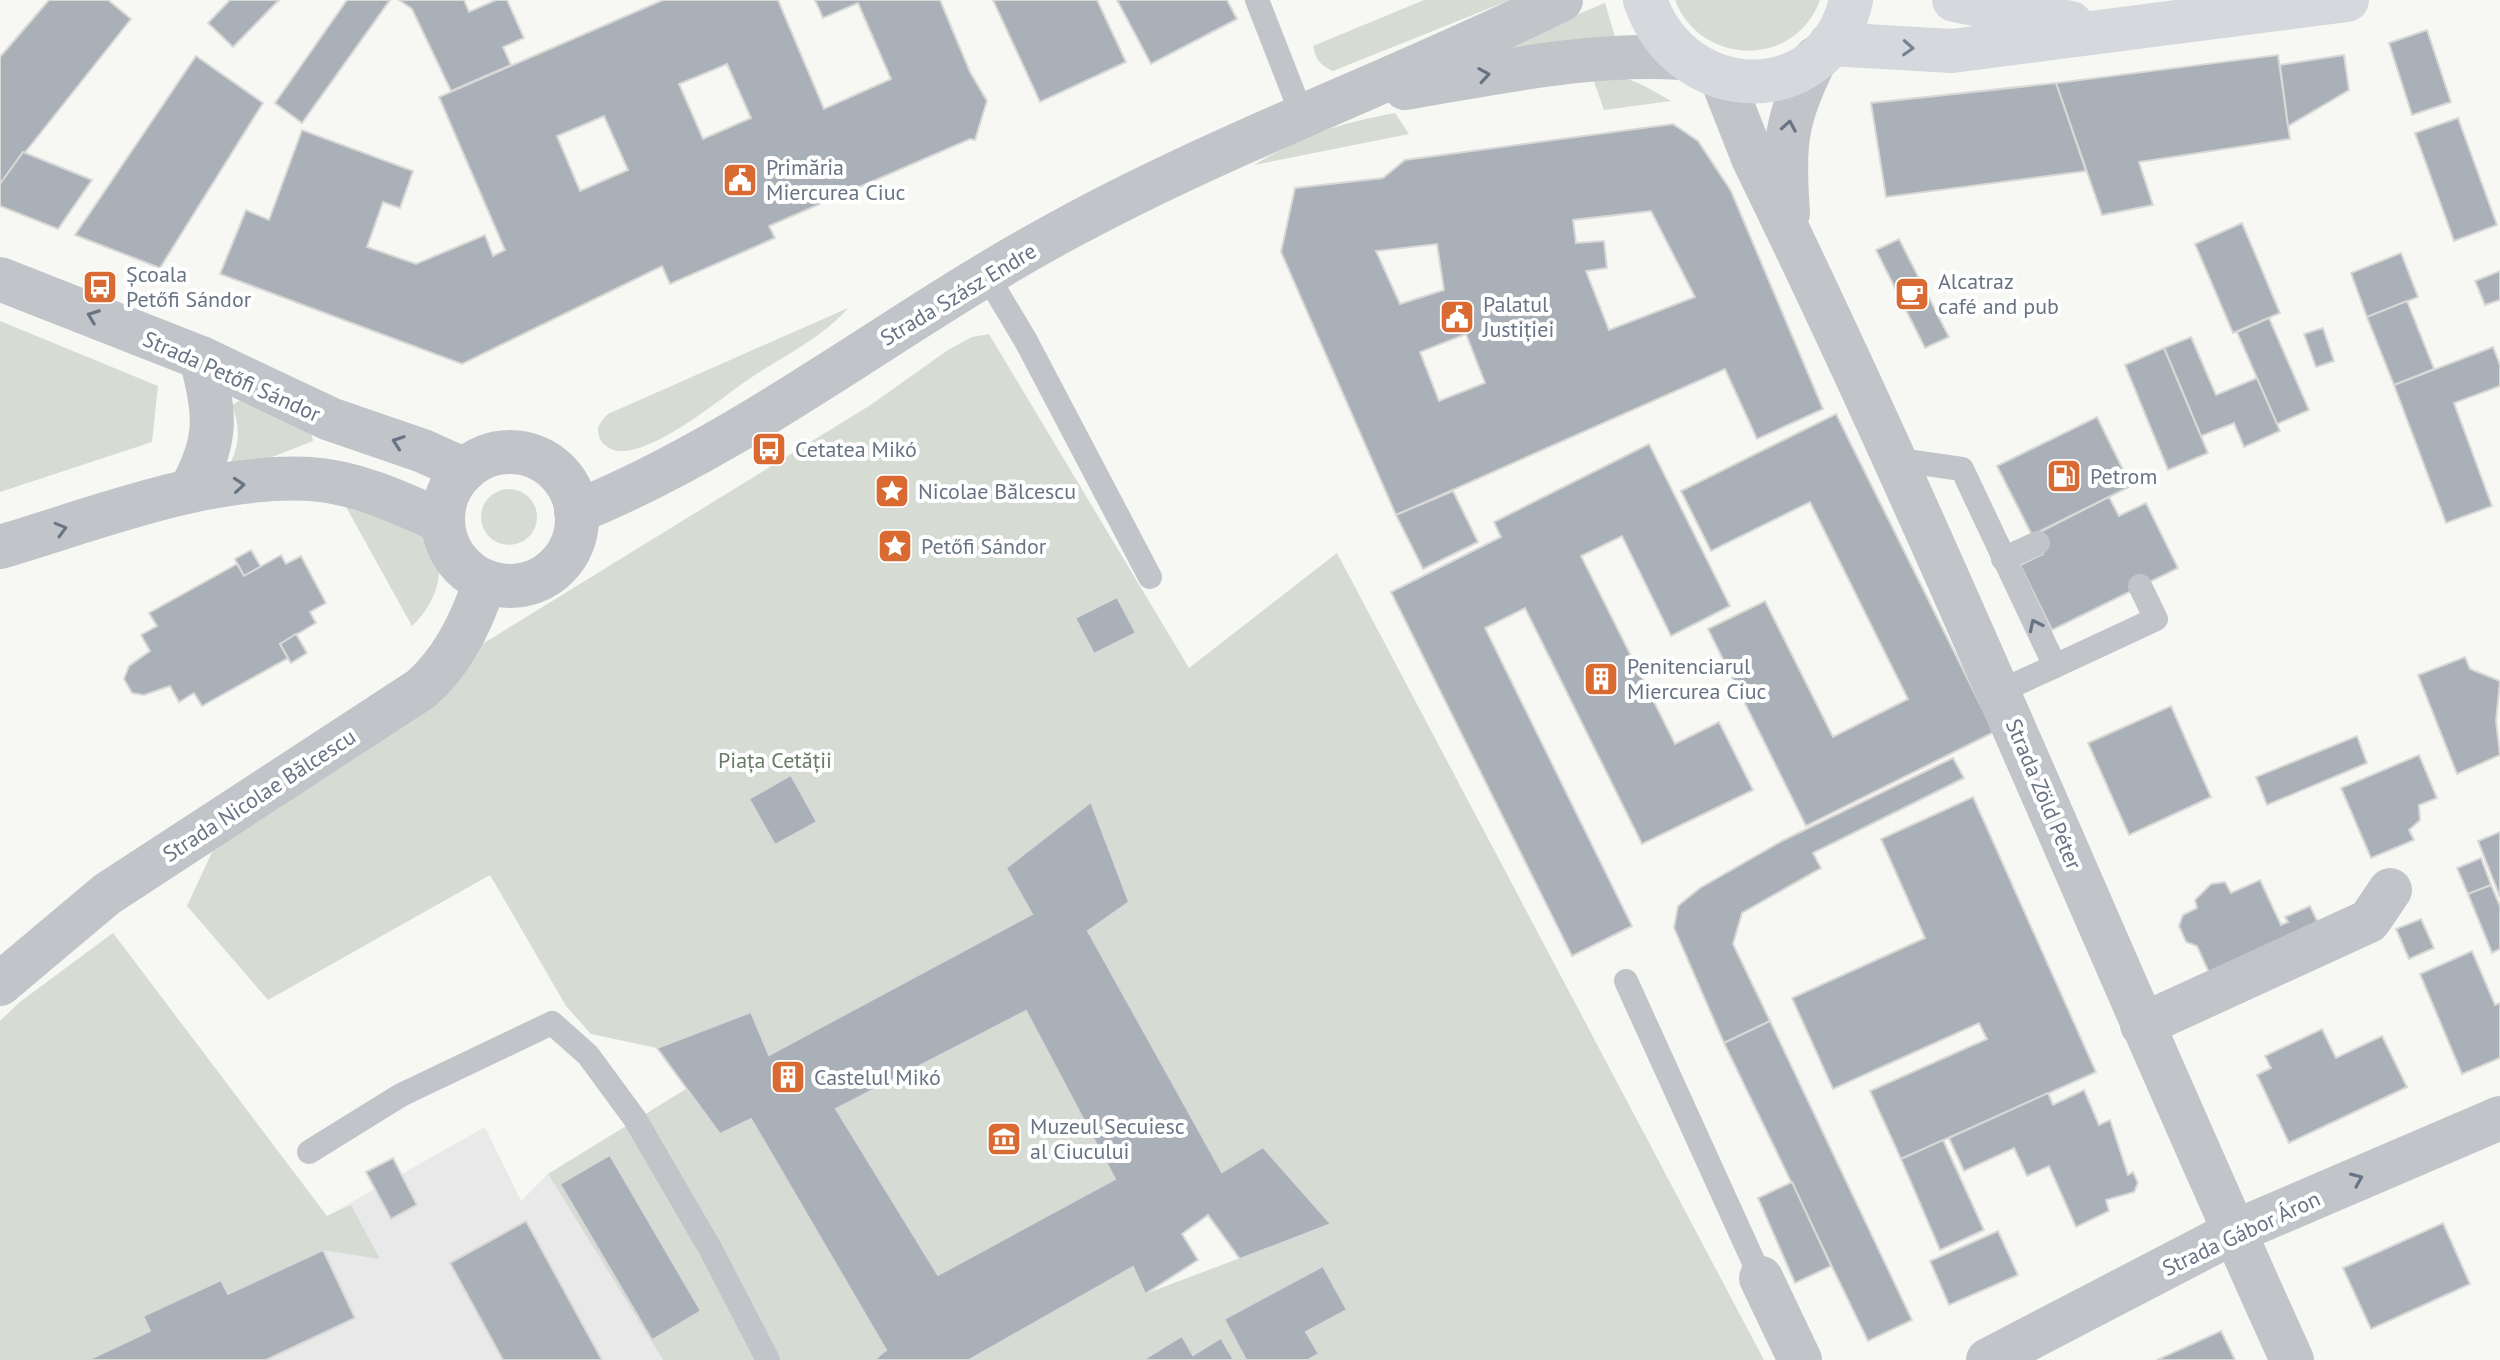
<svg xmlns="http://www.w3.org/2000/svg" width="2500" height="1360" font-family="'PT Sans',sans-serif">
<style>
.built{fill:#e8e9e8}
.green{fill:#d6dcd4}
.building{fill:#aab0b7;stroke:#d8d9d7;stroke-width:2;fill-rule:evenodd}
.lines{fill:none;stroke-linecap:round;stroke-linejoin:round}
.service{stroke:#c1c4c8;stroke-width:24}
.minor{stroke:#c1c4c8;stroke-width:44}
.tertiary{stroke:#c1c4c8;stroke-width:44}
.secondary{stroke:#d5d8dc;stroke-width:44}
.oneway{stroke:#788391}
.oneway2{stroke:#687484}
.labels{text-anchor:middle;stroke-width:8;stroke-linejoin:round;paint-order:stroke}
.poi-label{font-size:22px;fill:#687484;stroke:#fff;text-anchor:start}
.street-label{font-size:22px;fill:#687484;stroke:#fff}
.park-label{font-size:22px;fill:#687b66;stroke:#fff}
</style>
<rect width="100%" height="100%" fill="#f7f7f4"/>
<path class="built" d="M 113,933 L 327,1216 L 485,1127 L 521,1201 L 548,1174 L 663,1360 L 0,1360 L 0,1021 L 20,1002 Z"/>
<g class="green">
<path d="M 1424,0 L 1510,0 L 1333,71 C 1320,65 1316,60 1313,46 Z"/>
<path d="M 1675,0 L 1820,0 C 1795,69 1700,66 1675,0 Z"/>
<path d="M 1605,3 L 1615,37 L 1490,51 Z"/>
<path d="M 1591,73 C 1628,75 1640,83 1671,101 L 1604,110 Z"/>
<path d="M 1395,113 L 1409,134 L 1254,165 C 1305,134 1337,124 1395,113 Z"/>
<path d="M 848,308 C 821,339 783,356 749,379 C 723,396 634,473 605,445 C 600,441 598,436 598,429 C 599,423 604,418 608,414 Z"/>
<path d="M 0,321 L 158,386 L 152,442 L 0,492 Z"/>
<path d="M 989,334 L 1189,668 L 1337,553 L 1764,1360 L 969,1360 L 1133,1267 L 1145,1294 L 1330,1224 L 1263,1147 L 1222,1172 L 1088,931 L 1129,902 L 1091,802 L 1006,868 L 1032,914 L 769,1055 L 750,1012 L 657,1048 L 591,1034 L 566,1006 L 490,875 L 268,1000 L 187,906 L 220,835 L 458,659 L 869,406 L 948,350 L 972,337 Z"/>
<path d="M 244,398 L 311,432 L 313,441 L 262,461 L 231,462 C 240,442 240,426 232,405 Z"/>
<circle cx="509" cy="517" r="28"/>
<path d="M 340,496 C 365,508 398,517 421,533 C 454,558 437,603 412,626 Z"/>
<path d="M 113,933 L 327,1216 L 351,1205 L 380,1259 L 322,1250 L 228,1294 L 220,1280 L 144,1316 L 150,1331 L 88,1360 L 0,1360 L 0,1021 L 20,1002 Z"/>
<path d="M 1026,1011 L 1115,1179 L 938,1275 L 836,1109 Z"/>
<path d="M 686,1089 L 720,1133 L 751,1119 L 886,1350 L 874,1360 L 663,1360 L 548,1174 Z"/>
</g>
<g class="building">
<path d="M 49,0 L 108,0 L 131,19 L 0,184 L 0,57 Z"/>
<path d="M 230,0 L 279,0 L 233,47 L 208,23 Z"/>
<path d="M 347,0 L 390,0 L 302,123 L 275,103 Z"/>
<path d="M 399,0 L 464,0 L 469,12 L 496,0 L 507,0 L 524,38 L 503,47 L 511,65 L 451,91 L 412,9 Z"/>
<path d="M 663,0 L 778,0 L 824,109 L 891,79 L 858,3 L 823,18 L 815,0 L 940,0 L 970,72 L 987,101 L 975,140 L 970,139 L 769,226 L 775,238 L 670,284 L 662,266 L 462,364 L 220,274 L 246,210 L 269,220 L 302,130 L 413,171 L 400,208 L 383,202 L 367,247 L 416,264 L 485,235 L 493,256 L 505,250 L 439,97 ZM 727,64 L 751,118 L 703,139 L 679,84 ZM 604,116 L 628,170 L 580,191 L 557,136 Z"/>
<path d="M 993,0 L 1097,0 L 1126,62 L 1040,102 Z"/>
<path d="M 1117,0 L 1227,0 L 1237,19 L 1151,64 Z"/>
<path d="M 2427,30 L 2451,102 L 2412,115 L 2389,43 Z"/>
<path d="M 2278,55 L 2290,139 L 2139,162 L 2153,205 L 2102,215 L 2056,83 Z"/>
<path d="M 2344,55 L 2349,90 L 2288,126 L 2280,65 Z"/>
<path d="M 196,56 L 263,103 L 160,268 L 75,235 Z"/>
<path d="M 2056,83 L 2086,171 L 1886,197 L 1871,103 Z"/>
<path d="M 2458,118 L 2497,225 L 2454,241 L 2415,133 Z"/>
<path d="M 1673,124 L 1698,141 L 1731,191 L 1823,409 L 1757,439 L 1725,369 L 1396,515 L 1281,252 L 1295,188 L 1383,178 L 1405,160 ZM 1651,211 L 1695,297 L 1609,330 L 1586,271 L 1607,268 L 1604,241 L 1576,243 L 1573,220 ZM 1437,244 L 1444,290 L 1400,304 L 1376,251 ZM 1466,334 L 1485,383 L 1439,401 L 1420,352 Z"/>
<path d="M 23,152 L 92,180 L 58,229 L 0,206 L 0,184 Z"/>
<path d="M 2242,223 L 2280,313 L 2233,333 L 2195,244 Z"/>
<path d="M 1899,239 L 1949,337 L 1925,348 L 1876,250 Z"/>
<path d="M 2401,253 L 2418,297 L 2367,317 L 2351,273 Z"/>
<path d="M 2500,271 L 2500,300 L 2485,305 L 2475,281 Z"/>
<path d="M 2407,301 L 2434,369 L 2394,385 L 2367,317 Z"/>
<path d="M 2269,318 L 2309,410 L 2277,424 L 2237,332 Z"/>
<path d="M 2323,328 L 2334,361 L 2316,367 L 2304,334 Z"/>
<path d="M 2191,337 L 2216,395 L 2257,378 L 2280,431 L 2244,447 L 2234,423 L 2201,436 L 2164,348 Z"/>
<path d="M 2493,347 L 2500,365 L 2500,386 L 2454,403 L 2492,506 L 2446,523 L 2394,385 Z"/>
<path d="M 2164,348 L 2208,453 L 2168,470 L 2125,365 Z"/>
<path d="M 1836,414 L 1994,732 L 1806,826 L 1708,629 L 1765,601 L 1833,737 L 1908,699 L 1810,502 L 1711,551 L 1681,491 Z"/>
<path d="M 2097,417 L 2131,486 L 2032,535 L 1997,466 Z"/>
<path d="M 1649,444 L 1730,606 L 1671,636 L 1622,536 L 1581,556 L 1675,744 L 1719,722 L 1753,790 L 1642,844 L 1525,608 L 1485,628 L 1632,926 L 1572,956 L 1391,592 L 1501,537 L 1494,522 Z"/>
<path d="M 1453,491 L 1478,542 L 1423,569 L 1396,515 Z"/>
<path d="M 2109,497 L 2119,516 L 2146,503 L 2178,568 L 2052,630 L 2020,565 L 2043,554 L 2034,535 Z"/>
<path d="M 251,550 L 261,567 L 244,576 L 235,559 Z"/>
<path d="M 281,555 L 286,564 L 301,556 L 326,603 L 310,612 L 316,623 L 280,644 L 288,658 L 202,706 L 194,693 L 179,702 L 170,686 L 144,695 L 132,693 L 124,679 L 129,666 L 150,651 L 141,635 L 157,626 L 149,613 L 237,564 L 244,576 Z"/>
<path d="M 1117,597 L 1136,633 L 1094,654 L 1075,618 Z"/>
<path d="M 296,634 L 307,653 L 291,663 L 280,644 Z"/>
<path d="M 2465,657 L 2470,669 L 2500,681 L 2496,721 L 2500,755 L 2457,774 L 2418,675 Z"/>
<path d="M 2171,706 L 2211,797 L 2129,835 L 2088,743 Z"/>
<path d="M 2357,736 L 2367,763 L 2267,805 L 2256,777 Z"/>
<path d="M 2419,755 L 2437,798 L 2419,805 L 2420,820 L 2409,830 L 2414,840 L 2371,858 L 2341,788 Z"/>
<path d="M 1953,758 L 1964,778 L 1813,853 L 1821,868 L 1742,913 L 1733,944 L 1770,1021 L 1724,1043 L 1674,928 L 1678,906 L 1700,888 L 1782,841 Z"/>
<path d="M 791,775 L 817,822 L 775,845 L 749,799 Z"/>
<path d="M 1973,797 L 2096,1072 L 1901,1159 L 1870,1091 L 1987,1039 L 1979,1023 L 1833,1089 L 1792,998 L 1925,938 L 1881,839 Z"/>
<path d="M 1091,802 L 1129,902 L 1088,931 L 1222,1172 L 1263,1147 L 1331,1224 L 1240,1259 L 1208,1215 L 1182,1234 L 1198,1260 L 1145,1294 L 1133,1267 L 969,1360 L 874,1360 L 886,1350 L 751,1119 L 720,1134 L 657,1048 L 751,1012 L 769,1055 L 1032,914 L 1006,868 ZM 1026,1011 L 1115,1179 L 938,1275 L 836,1109 Z"/>
<path d="M 2500,832 L 2500,897 L 2478,841 Z"/>
<path d="M 2481,858 L 2491,885 L 2468,894 L 2457,868 Z"/>
<path d="M 2260,880 L 2281,925 L 2288,922 L 2285,917 L 2310,906 L 2321,929 L 2212,979 L 2197,946 L 2186,942 L 2179,926 L 2183,915 L 2197,908 L 2195,900 L 2211,884 L 2225,882 L 2231,893 Z"/>
<path d="M 2491,885 L 2500,906 L 2500,949 L 2492,953 L 2468,894 Z"/>
<path d="M 2421,919 L 2434,948 L 2409,959 L 2396,929 Z"/>
<path d="M 2472,951 L 2495,1005 L 2500,1003 L 2500,1058 L 2462,1074 L 2420,974 Z"/>
<path d="M 1770,1021 L 1912,1320 L 1868,1341 L 1724,1043 Z"/>
<path d="M 2322,1029 L 2336,1058 L 2382,1036 L 2407,1087 L 2289,1143 L 2257,1075 L 2271,1068 L 2265,1056 Z"/>
<path d="M 2084,1090 L 2099,1125 L 2110,1120 L 2128,1175 L 2133,1172 L 2138,1183 L 2134,1192 L 2106,1200 L 2109,1211 L 2076,1227 L 2049,1166 L 2027,1176 L 2014,1148 L 1964,1171 L 1949,1138 L 2048,1093 L 2053,1105 Z"/>
<path d="M 1943,1140 L 1984,1230 L 1940,1250 L 1901,1159 Z"/>
<path d="M 610,1155 L 701,1311 L 652,1340 L 560,1184 Z"/>
<path d="M 393,1158 L 417,1205 L 391,1219 L 366,1172 Z"/>
<path d="M 1792,1182 L 1831,1266 L 1795,1283 L 1758,1198 Z"/>
<path d="M 526,1221 L 602,1360 L 503,1360 L 450,1263 Z"/>
<path d="M 2443,1223 L 2470,1284 L 2371,1329 L 2343,1268 Z"/>
<path d="M 1998,1231 L 2018,1275 L 1949,1305 L 1930,1261 Z"/>
<path d="M 323,1250 L 355,1318 L 266,1360 L 88,1360 L 150,1331 L 143,1316 L 221,1280 L 228,1294 Z"/>
<path d="M 1323,1266 L 1347,1310 L 1306,1332 L 1319,1354 L 1308,1360 L 1246,1360 L 1224,1319 Z"/>
<path d="M 2221,1331 L 2235,1360 L 2157,1360 Z"/>
<path d="M 1182,1336 L 1193,1355 L 1221,1338 L 1234,1360 L 1143,1360 Z"/>
</g>
<g class="lines">
<g class="service">
<path d="M 1257,0 L 1302,115"/>
<path d="M 986,274 L 1026,341 L 1150,577"/>
<path d="M 1892,459 L 1962,469 L 2055,666 L 2001,691"/>
<path d="M 2003,559 L 2038,543"/>
<path d="M 2055,666 L 2156,619 L 2140,586"/>
<path d="M 1626,981 L 1761,1278"/>
<path d="M 309,1152 L 401,1095 L 552,1023 L 588,1055 L 635,1119 L 711,1250 L 768,1360"/>
</g>
<g class="minor">
<path d="M 2142,1025 L 2369,921 L 2390,890"/>
<path d="M 1761,1278 L 1800,1360"/>
<path d="M 1988,1360 L 2234,1232 L 2500,1118"/>
</g>
<g class="tertiary">
<path d="M 1722,79 L 1753,158 C 1946,553 2110,960 2292,1360"/>
<path d="M 1405,88 C 1496,73 1589,52 1682,58"/>
<path d="M 1788,213 C 1783,145 1785,119 1816,58"/>
<path d="M 0,279 L 201,358 L 330,419 L 423,451 L 465,470"/>
<circle cx="510" cy="519" r="67"/>
<path d="M 191,489 C 219,438 215,413 201,358"/>
<path d="M 576,512 C 750,441 897,320 1062,231 C 1223,143 1396,81 1561,0"/>
<path d="M 0,547 C 98,518 207,474 310,479 C 357,482 401,503 443,522"/>
<path d="M 0,984 L 107,894 L 421,689 C 453,661 472,622 485,581"/>
</g>
<g class="secondary">
<path d="M 1645,0 C 1682,108 1827,109 1851,0"/>
<path d="M 1954,0 L 2071,23"/>
<path d="M 1830,44 L 1952,51 L 2347,0"/>
</g>
</g>
<defs><path id="oneway-chevron" d="M-2-3.5L2.5 0L-2 3.5" fill="none" stroke-width="1.6" stroke-linecap="round" stroke-linejoin="round" transform="scale(2)"/></defs>
<use class="oneway" href="#oneway-chevron" transform="translate(1908 48) rotate(3)"/>
<g class="oneway2">
<use href="#oneway-chevron" transform="translate(1484 75) rotate(-9)"/>
<use href="#oneway-chevron" transform="translate(1789 126) rotate(-80)"/>
<use href="#oneway-chevron" transform="translate(93 316) rotate(-159)"/>
<use href="#oneway-chevron" transform="translate(398 442) rotate(-161)"/>
<use href="#oneway-chevron" transform="translate(239 485) rotate(-5)"/>
<use href="#oneway-chevron" transform="translate(61 529) rotate(-16)"/>
<use href="#oneway-chevron" transform="translate(2035 625) rotate(-116)"/>
<use href="#oneway-chevron" transform="translate(2357 1179) rotate(-23)"/>
</g>
<defs>
<g id="civic-square" transform="scale(1.8)"><rect x="-9" y="-9" width="18" height="18" rx="4" fill="#d96a32" stroke="#fff"/><path d="M-.6-6.5H3V-4.5H.6V-3L4-1V1h2V6H-6V1h2V-1L-.6-3ZM-1.2 2.5V6h2.4V2.5Z" fill="#fff"/></g>
<g id="bus-square" transform="scale(1.8)"><rect x="-9" y="-9" width="18" height="18" rx="4" fill="#d96a32" stroke="#fff"/><path d="M-5-6H5V4H4V6H2V4H-2V6H-4V4H-5ZM-3.5-4V0h7V-4ZM-3.5 1.2v1.5H-2V1.2ZM2 1.2v1.5H3.5V1.2Z" fill="#fff"/></g>
<g id="cafe-square" transform="scale(1.8)"><rect x="-9" y="-9" width="18" height="18" rx="4" fill="#d96a32" stroke="#fff"/><path d="M-5.5-4.5H6V0H3Q3 3.5 0 3.5H-2.5Q-5.5 3.5-5.5 0ZM3-3.2v2h1.7v-2ZM-6 4.5H4V6H-6Z" fill="#fff"/></g>
<g id="fuel-square" transform="scale(1.8)"><rect x="-9" y="-9" width="18" height="18" rx="4" fill="#d96a32" stroke="#fff"/><path d="M-5.5-6h7V0h2V4h1.3V-2.5L3-4.5l.8-.8L6-3V5H2.5V1h-1V6h-7ZM-4.2-4.7v3.2H.2V-4.7Z" fill="#fff"/></g>
<g id="sight-square" transform="scale(1.8)"><rect x="-9" y="-9" width="18" height="18" rx="4" fill="#d96a32" stroke="#fff"/><path d="M0-6L1.8-2.2L6-1.7L2.9 1.2L3.7 5.4L0 3.3L-3.7 5.4L-2.9 1.2L-6-1.7L-1.8-2.2Z" fill="#fff"/></g>
<g id="building-square" transform="scale(1.8)"><rect x="-9" y="-9" width="18" height="18" rx="4" fill="#d96a32" stroke="#fff"/><path d="M-4-6H4V6H1V3H-1V6H-4ZM-2.5-4.3h1.7v1.8h-1.7ZM.8-4.3h1.7v1.8H.8ZM-2.5-1h1.7V.8h-1.7ZM.8-1h1.7V.8H.8Z" fill="#fff"/></g>
<g id="museum-square" transform="scale(1.8)"><rect x="-9" y="-9" width="18" height="18" rx="4" fill="#d96a32" stroke="#fff"/><path d="M0-6L6-3V-2H-6V-3ZM-5-1h2V3h-2ZM-1-1h2V3h-2ZM3-1h2V3H3ZM-6 4H6V6H-6Z" fill="#fff"/></g>
</defs>
<g fill-rule="evenodd">
<use href="#civic-square" x="740" y="180"/>
<use href="#bus-square" x="100" y="287"/>
<use href="#cafe-square" x="1912" y="294"/>
<use href="#civic-square" x="1457" y="317"/>
<use href="#bus-square" x="769" y="449"/>
<use href="#fuel-square" x="2064" y="476"/>
<use href="#sight-square" x="892" y="491"/>
<use href="#sight-square" x="895" y="546"/>
<use href="#building-square" x="1601" y="679"/>
<use href="#building-square" x="788" y="1077"/>
<use href="#museum-square" x="1004" y="1139"/>
</g>
<g class="labels">
<g class="poi-label">
<text x="766" y="175">Primăria<tspan x="766" dy="25">Miercurea Ciuc</tspan></text>
<text x="126" y="282">Școala<tspan x="126" dy="25">Petőfi Sándor</tspan></text>
<text x="1938" y="289">Alcatraz<tspan x="1938" dy="25">café and pub</tspan></text>
<text x="1483" y="312">Palatul<tspan x="1483" dy="25">Justiției</tspan></text>
<text x="795" y="457">Cetatea Mikó</text>
<text x="2090" y="484">Petrom</text>
<text x="918" y="499">Nicolae Bălcescu</text>
<text x="921" y="554">Petőfi Sándor</text>
<text x="1627" y="674">Penitenciarul<tspan x="1627" dy="25">Miercurea Ciuc</tspan></text>
<text x="814" y="1085">Castelul Mikó</text>
<text x="1030" y="1134">Muzeul Secuiesc<tspan x="1030" dy="25">al Ciucului</tspan></text>
</g>
<g class="street-label">
<text transform="translate(958 294) rotate(-31)" y="8">Strada Szász Endre</text>
<text transform="translate(232 376) rotate(24)" y="8">Strada Petőfi Sándor</text>
<text transform="translate(2044 794) rotate(67)" y="8">Strada Zöld Péter</text>
<text transform="translate(259 795) rotate(-33)" y="8">Strada Nicolae Bălcescu</text>
<text transform="translate(2241 1233) rotate(-25)" y="8">Strada Gábor Áron</text>
</g>
<g class="park-label">
<text x="775" y="768">Piața Cetății</text>
</g>
</g>
</svg>
